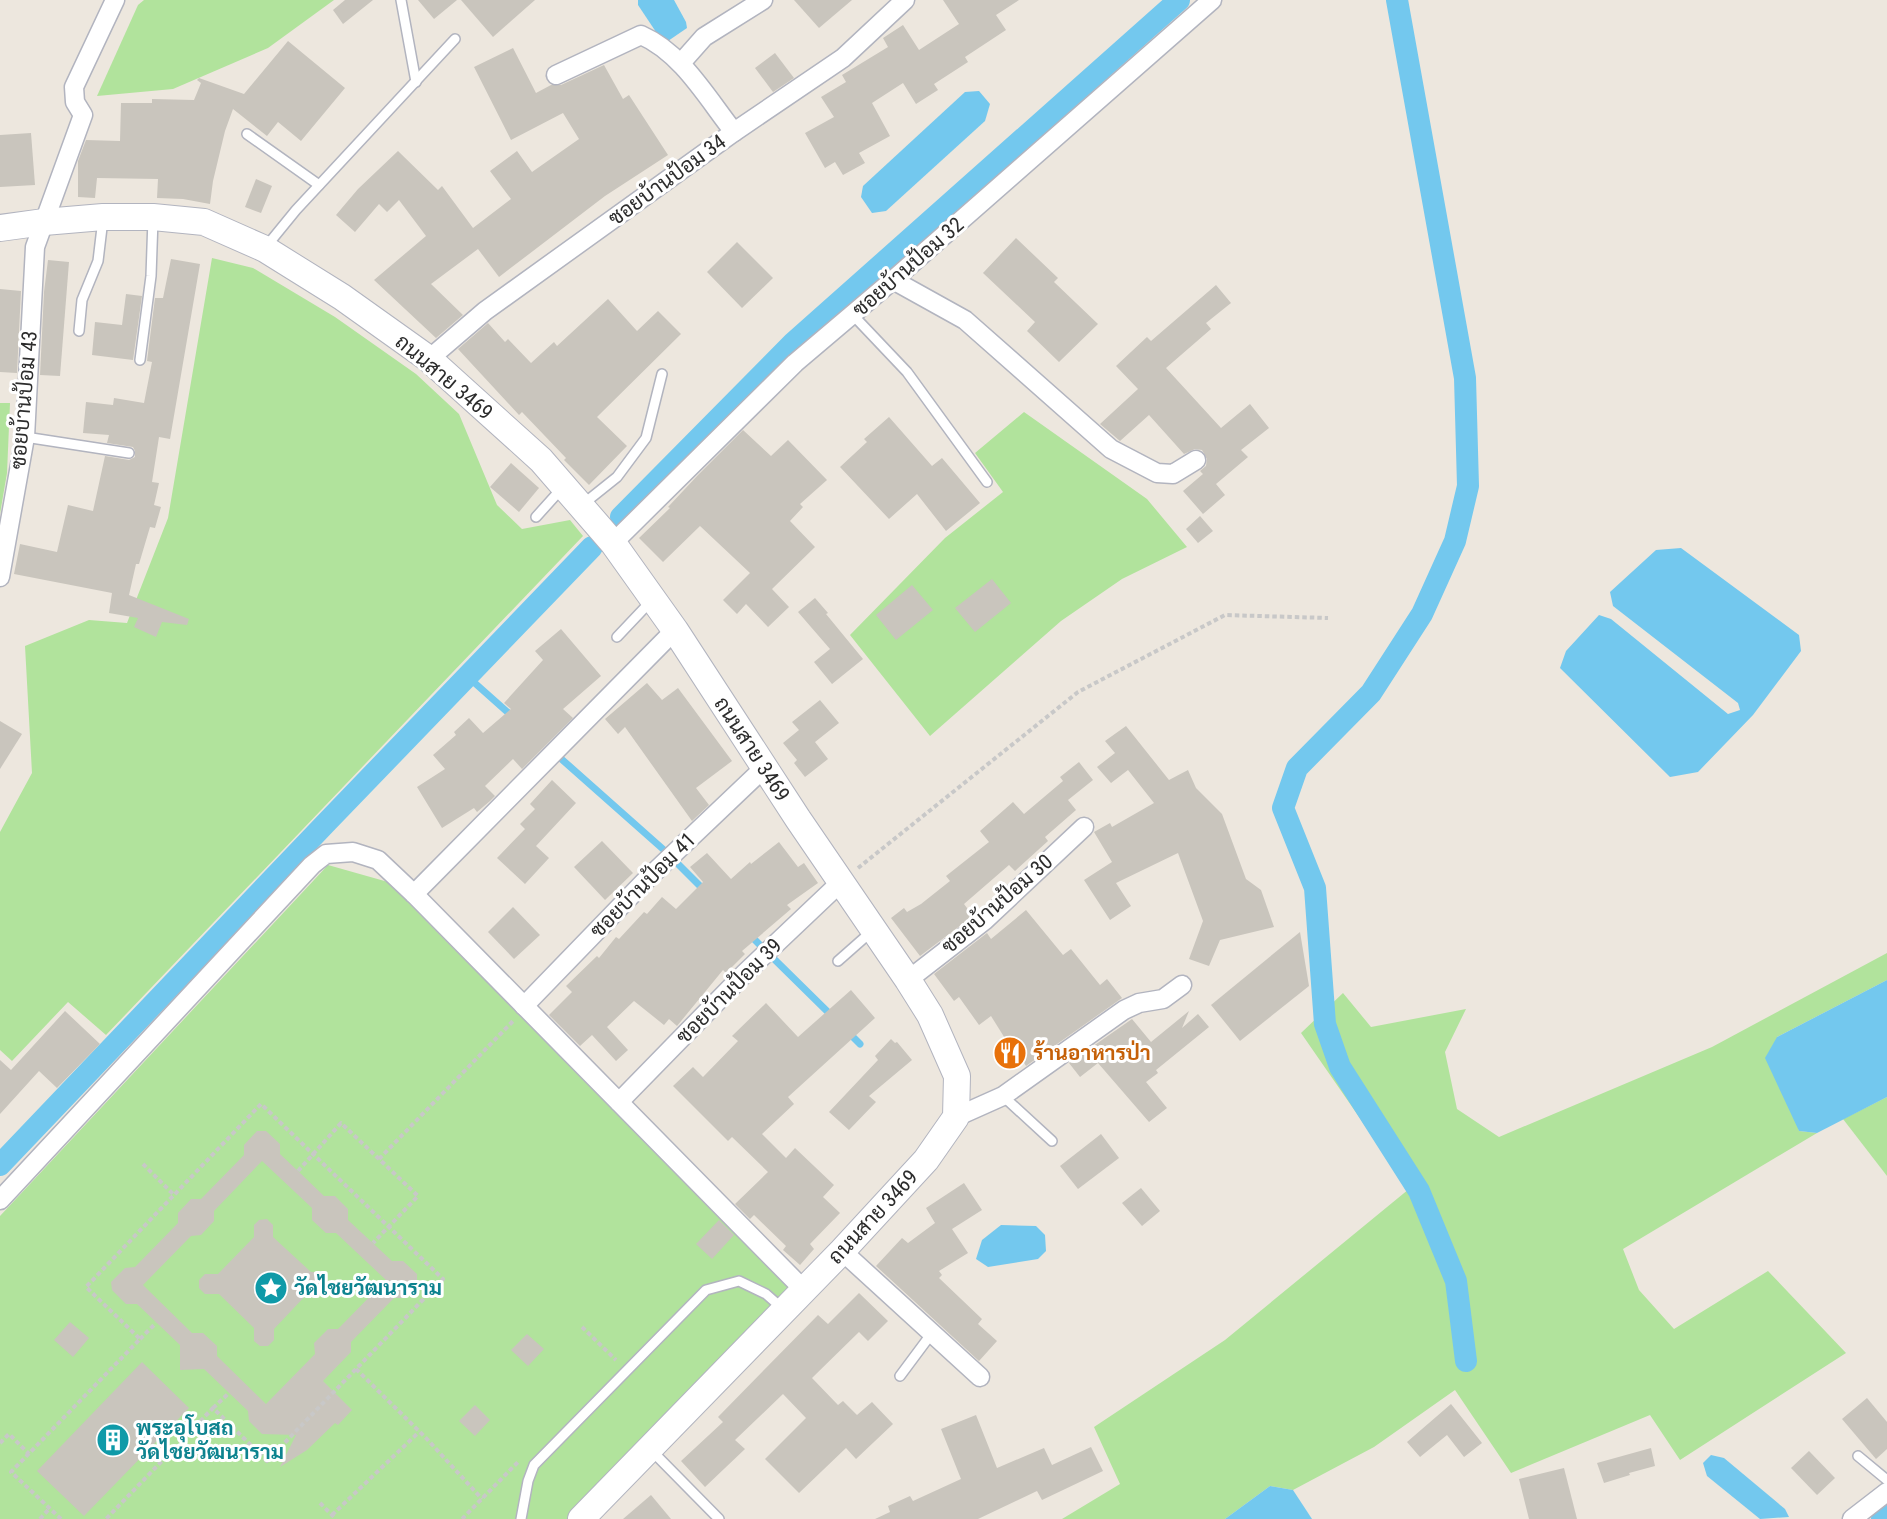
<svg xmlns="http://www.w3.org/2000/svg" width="1887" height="1519" font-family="'Roboto Condensed',Sarabun,sans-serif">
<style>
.green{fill:#b1e39c}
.water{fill:#73c8ee}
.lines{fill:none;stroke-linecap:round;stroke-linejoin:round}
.stream{stroke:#73c8ee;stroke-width:7}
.canal{stroke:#73c8ee;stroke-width:22}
.building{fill:#c9c5bd;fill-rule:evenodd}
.lane-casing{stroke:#b2b4bf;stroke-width:12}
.street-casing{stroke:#b2b4bf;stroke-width:21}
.secondary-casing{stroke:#b2b4bf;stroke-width:28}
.path{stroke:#c8c8c8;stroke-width:4;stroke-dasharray:4.5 3;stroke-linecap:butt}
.lane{stroke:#fff;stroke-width:9}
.street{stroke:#fff;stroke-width:18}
.secondary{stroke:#fff;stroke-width:26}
.labels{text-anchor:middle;stroke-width:6;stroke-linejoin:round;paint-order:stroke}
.street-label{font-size:21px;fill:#2c2c2c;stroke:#fff}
.food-label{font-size:21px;font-weight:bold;fill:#c56008;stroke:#fff;text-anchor:start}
.culture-label{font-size:21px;font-weight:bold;fill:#0d838f;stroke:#fff;text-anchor:start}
</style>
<rect width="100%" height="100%" fill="#ede7de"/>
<g class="green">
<path d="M 144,0 L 334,0 L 268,48 L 173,89 L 97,96 L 138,5 Z"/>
<path d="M 212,258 L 253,268 L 335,317 L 416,374 L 459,414 L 497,505 L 522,529 L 570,520 L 583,536 L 106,1035 L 68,1002 L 12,1061 L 0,1050 L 0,832 L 32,773 L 25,646 L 89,620 L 127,623 L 168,518 Z"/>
<path d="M 0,403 L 10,403 L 7,473 L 0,514 Z"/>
<path d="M 1024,412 L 1147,499 L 1187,547 L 1122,579 L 1061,621 L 930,736 L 850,635 L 945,538 L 1003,492 L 975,453 Z"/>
<path d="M 328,865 L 388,882 L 711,1209 L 795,1290 L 573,1519 L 0,1519 L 0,1216 Z"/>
<path d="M 1887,953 L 1887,980 L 1777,1037 L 1799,1131 L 1817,1133 L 1623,1249 L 1639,1290 L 1674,1329 L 1768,1271 L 1846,1353 L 1680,1460 L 1650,1415 L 1511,1473 L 1455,1390 L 1374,1447 L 1293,1490 L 1270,1486 L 1225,1519 L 1062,1519 L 1120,1484 L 1094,1427 L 1225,1340 L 1409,1189 L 1301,1033 L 1343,993 L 1371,1027 L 1466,1009 L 1445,1052 L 1457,1109 L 1499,1137 L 1712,1047 Z"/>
<path d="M 1887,1097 L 1887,1176 L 1843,1119 Z"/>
</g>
<g class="water">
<path d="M 638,0 L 674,0 L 686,22 L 687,28 L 668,41 L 660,38 L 638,5 Z"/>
<path d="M 979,91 L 990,104 L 985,121 L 886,211 L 872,213 L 861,197 L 863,186 L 965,92 Z"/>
<path d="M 1681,548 L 1799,635 L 1801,651 L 1753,715 L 1698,772 L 1670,777 L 1560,668 L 1566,651 L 1599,615 L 1611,619 L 1728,714 L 1740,710 L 1738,703 L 1613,606 L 1610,592 L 1656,550 Z"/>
<path d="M 1887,980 L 1887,1097 L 1817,1133 L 1799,1131 L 1765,1058 L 1777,1037 Z"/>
<path d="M 1001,1225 L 1036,1226 L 1045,1235 L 1046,1251 L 1038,1259 L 988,1267 L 976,1259 L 982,1240 Z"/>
<path d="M 1711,1455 L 1724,1458 L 1785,1509 L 1789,1517 L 1760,1519 L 1707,1476 L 1703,1463 Z"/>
<path d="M 1270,1486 L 1293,1490 L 1312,1519 L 1225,1519 Z"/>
</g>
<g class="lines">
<g class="stream">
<path d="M 468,677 L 513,717"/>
<path d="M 558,756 L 664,850"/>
<path d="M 676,862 L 704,890"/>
<path d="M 749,934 L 762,947"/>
<path d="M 771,956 L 833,1017"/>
<path d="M 847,1031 L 860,1044"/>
</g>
<g class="canal">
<path d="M 1397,0 L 1465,378 L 1468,486 L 1455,541 L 1422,614 L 1371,693 L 1297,768 L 1283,808 L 1315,888 L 1325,1024 L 1340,1067 L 1419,1191 L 1456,1281 L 1466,1361"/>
<path d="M 621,517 L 793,343 L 1179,0"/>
<path d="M 0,1165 L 325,824 L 592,547"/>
<path d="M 1882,1519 L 1887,1515"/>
</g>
</g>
<g class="building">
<path d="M 345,0 L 373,0 L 343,24 L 333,10 Z"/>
<path d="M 418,0 L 457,0 L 434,19 Z"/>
<path d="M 461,0 L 535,0 L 493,37 Z"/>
<path d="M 794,0 L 852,0 L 819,28 Z"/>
<path d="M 943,0 L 1019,0 L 996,15 L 1006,30 L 965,57 L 968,62 L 934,84 L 938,90 L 916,104 L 903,83 L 872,103 L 890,136 L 859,153 L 865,163 L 843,175 L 835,162 L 825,168 L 805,133 L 834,117 L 821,97 L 846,82 L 842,75 L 888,47 L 883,38 L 903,25 L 919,50 L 959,24 Z"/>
<path d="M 288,41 L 345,88 L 301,141 L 278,122 L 267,136 L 233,109 L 225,131 L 213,181 L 210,204 L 183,199 L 157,198 L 158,179 L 97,178 L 95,198 L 78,197 L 78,161 L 86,140 L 120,141 L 121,103 L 152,103 L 152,99 L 194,100 L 201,83 L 197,80 L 199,78 L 244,94 Z"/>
<path d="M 513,48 L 536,93 L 551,85 L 561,85 L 604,65 L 623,99 L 629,95 L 668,155 L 605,196 L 499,277 L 478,249 L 431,284 L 463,315 L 436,338 L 374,280 L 426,236 L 399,200 L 387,212 L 379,204 L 355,232 L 336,215 L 358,189 L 398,151 L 438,190 L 442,186 L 473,228 L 511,199 L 490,171 L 517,151 L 532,172 L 579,139 L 563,113 L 511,140 L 474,67 Z"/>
<path d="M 775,53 L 794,78 L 773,92 L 755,68 Z"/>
<path d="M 31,133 L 35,185 L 0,187 L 0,135 Z"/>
<path d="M 256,179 L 272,186 L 261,213 L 245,207 Z"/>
<path d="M 1016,238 L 1058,278 L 1054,282 L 1098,324 L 1059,362 L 1027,331 L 1035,322 L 983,273 Z"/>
<path d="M 737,242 L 773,278 L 742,308 L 707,272 Z"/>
<path d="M 171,259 L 200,264 L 170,439 L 159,437 L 152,482 L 159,483 L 154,505 L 161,507 L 155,528 L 150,527 L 139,564 L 136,564 L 129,595 L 189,619 L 187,625 L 162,622 L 156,637 L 134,627 L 138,618 L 109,613 L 112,593 L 14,574 L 20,544 L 57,552 L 68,505 L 93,511 L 105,456 L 129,460 L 135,457 L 135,451 L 133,447 L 107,443 L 109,435 L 83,433 L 86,402 L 113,405 L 114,398 L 144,403 L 152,362 L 147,361 L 155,298 L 163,298 Z"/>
<path d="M 48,260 L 69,262 L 60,376 L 40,375 L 44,292 Z"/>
<path d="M 1216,285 L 1231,303 L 1206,323 L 1211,329 L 1166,368 L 1221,428 L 1250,404 L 1269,428 L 1241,450 L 1248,457 L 1216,484 L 1225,495 L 1203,514 L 1183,491 L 1203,474 L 1200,471 L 1206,466 L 1207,459 L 1202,450 L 1195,449 L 1184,454 L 1149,415 L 1120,441 L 1100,424 L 1138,389 L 1116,366 L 1147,337 L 1151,341 Z"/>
<path d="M 0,289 L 21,291 L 17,373 L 0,372 Z"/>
<path d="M 126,294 L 142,296 L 133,360 L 92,355 L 95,322 L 122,325 Z"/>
<path d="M 608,299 L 637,331 L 658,311 L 681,334 L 597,417 L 627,446 L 589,485 L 564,460 L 566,458 L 522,412 L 519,415 L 458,349 L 488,323 L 505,342 L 508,339 L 531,363 L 554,342 L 557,346 Z"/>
<path d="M 889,417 L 932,466 L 942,458 L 980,503 L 946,531 L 917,494 L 889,519 L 840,467 L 867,442 L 864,439 Z"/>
<path d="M 743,430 L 771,456 L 788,440 L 827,480 L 800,504 L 803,507 L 790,521 L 815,547 L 772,589 L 789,607 L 768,627 L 746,604 L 737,614 L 723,600 L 750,573 L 700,526 L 663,562 L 639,538 L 670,508 L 668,507 L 698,475 Z"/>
<path d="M 511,463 L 539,488 L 519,512 L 490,487 Z"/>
<path d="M 1200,516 L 1213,531 L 1198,543 L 1186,529 Z"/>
<path d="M 992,579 L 1011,603 L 975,632 L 955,608 Z"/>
<path d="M 912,585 L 933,610 L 896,640 L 876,615 Z"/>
<path d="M 815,598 L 828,613 L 826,614 L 863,659 L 832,684 L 814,662 L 830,649 L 798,612 Z"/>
<path d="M 561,629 L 601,676 L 563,709 L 573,718 L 522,769 L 513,759 L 485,786 L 495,796 L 490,801 L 477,812 L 474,808 L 442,828 L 417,787 L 445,769 L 433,755 L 456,735 L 454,732 L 469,718 L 483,733 L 511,709 L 504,703 L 543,660 L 535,651 Z"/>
<path d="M 647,683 L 662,700 L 678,688 L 732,761 L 696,788 L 709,805 L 692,821 L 625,727 L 618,734 L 605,719 Z"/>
<path d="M 820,700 L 839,723 L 815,742 L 828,759 L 805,777 L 794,763 L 797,760 L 783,743 L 799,730 L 792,722 Z"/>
<path d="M 0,721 L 22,734 L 0,769 Z"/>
<path d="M 1126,726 L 1169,780 L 1188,770 L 1196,788 L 1222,814 L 1246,879 L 1261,890 L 1274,927 L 1220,940 L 1209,966 L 1189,959 L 1203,921 L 1178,853 L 1116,883 L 1131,906 L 1110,920 L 1084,880 L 1112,862 L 1094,832 L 1110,823 L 1112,827 L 1154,803 L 1128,770 L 1111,783 L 1097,767 L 1115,753 L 1105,741 Z"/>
<path d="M 1079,762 L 1093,780 L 1068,800 L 1076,810 L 1045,837 L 1048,841 L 1015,871 L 1009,865 L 964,904 L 973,916 L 920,956 L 891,918 L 904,908 L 907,912 L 921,904 L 950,881 L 946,876 L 989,842 L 980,831 L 1013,802 L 1024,814 L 1063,781 L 1060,777 Z"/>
<path d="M 552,780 L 576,803 L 536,846 L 549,858 L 525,884 L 497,858 L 525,829 L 520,824 L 535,809 L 530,804 Z"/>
<path d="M 602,841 L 633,873 L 605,900 L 574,867 Z"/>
<path d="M 779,842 L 798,867 L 804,863 L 818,883 L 787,905 L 791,909 L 742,951 L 745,954 L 726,973 L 723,970 L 677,1026 L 669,1019 L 664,1025 L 634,1001 L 607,1027 L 628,1050 L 616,1061 L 592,1035 L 580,1046 L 549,1015 L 572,992 L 566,986 L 597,956 L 599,958 L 616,937 L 619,939 L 644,912 L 647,914 L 662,897 L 676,909 L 703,882 L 690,867 L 707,853 L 731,879 L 750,862 L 751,864 Z"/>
<path d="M 513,907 L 540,935 L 514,959 L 488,932 Z"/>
<path d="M 1026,910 L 1063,955 L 1071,949 L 1100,985 L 1107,979 L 1122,998 L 1026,1066 L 1009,1038 L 1006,1040 L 991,1016 L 979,1025 L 959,997 L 954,1001 L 934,974 L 987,933 L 991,939 Z"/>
<path d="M 1300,932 L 1309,986 L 1240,1041 L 1211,1005 Z"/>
<path d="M 851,990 L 875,1018 L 788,1097 L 794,1104 L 762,1134 L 786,1158 L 795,1148 L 834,1185 L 823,1197 L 840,1213 L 810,1244 L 814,1249 L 800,1265 L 783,1250 L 786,1246 L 754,1215 L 750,1219 L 735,1204 L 768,1172 L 732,1137 L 728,1141 L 673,1086 L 693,1067 L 703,1077 L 738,1041 L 732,1036 L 766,1003 L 798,1037 Z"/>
<path d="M 65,1011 L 100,1044 L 57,1088 L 39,1071 L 0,1114 L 0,1060 L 11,1070 Z"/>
<path d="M 1189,1011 L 1182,1028 L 1198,1014 L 1209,1027 L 1156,1070 L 1158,1073 L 1146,1082 L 1167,1108 L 1149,1122 L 1098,1063 L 1080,1077 L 1069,1063 L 1132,1019 L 1151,1042 Z"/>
<path d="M 891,1039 L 895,1043 L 897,1042 L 912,1060 L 869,1096 L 876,1102 L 849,1130 L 829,1112 L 878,1060 L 875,1056 Z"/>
<path d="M 257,1131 L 266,1131 L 280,1144 L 280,1154 L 298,1171 L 324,1196 L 335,1196 L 348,1209 L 348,1220 L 392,1261 L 403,1261 L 417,1274 L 417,1283 L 403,1298 L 394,1298 L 351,1342 L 351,1352 L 323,1381 L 352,1410 L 338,1425 L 335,1423 L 307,1450 L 280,1467 L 296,1435 L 262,1434 L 249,1421 L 248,1411 L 204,1369 L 180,1370 L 180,1345 L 137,1304 L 126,1304 L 112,1290 L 111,1282 L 125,1268 L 135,1267 L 178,1223 L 178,1213 L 191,1199 L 201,1199 L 244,1155 L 244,1145 ZM 262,1161 L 312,1208 L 312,1220 L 326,1233 L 336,1233 L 386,1280 L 338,1329 L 328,1329 L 314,1343 L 315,1354 L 266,1404 L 217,1356 L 217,1346 L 203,1333 L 192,1333 L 143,1285 L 191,1236 L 201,1235 L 214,1221 L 214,1211 Z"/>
<path d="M 1101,1134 L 1119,1158 L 1078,1189 L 1060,1166 Z"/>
<path d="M 964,1183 L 982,1210 L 952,1229 L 968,1253 L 939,1271 L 942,1275 L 939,1278 L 982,1319 L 978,1324 L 997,1341 L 979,1361 L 876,1266 L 902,1238 L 908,1243 L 935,1223 L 926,1208 Z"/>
<path d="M 1141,1188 L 1160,1211 L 1142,1226 L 1122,1203 Z"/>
<path d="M 267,1219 L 273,1225 L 273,1237 L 311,1272 L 320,1272 L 326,1278 L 327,1286 L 321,1292 L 309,1292 L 274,1329 L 274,1340 L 268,1346 L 260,1346 L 254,1341 L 254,1328 L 219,1294 L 205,1294 L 199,1288 L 199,1280 L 205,1274 L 218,1274 L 254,1237 L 254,1225 L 259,1220 Z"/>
<path d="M 719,1220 L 734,1235 L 712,1259 L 696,1244 Z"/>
<path d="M 859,1293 L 888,1321 L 868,1341 L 859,1332 L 812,1378 L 838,1405 L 843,1401 L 857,1415 L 872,1402 L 893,1424 L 856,1459 L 846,1448 L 799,1493 L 765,1459 L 806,1418 L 783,1394 L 735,1440 L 745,1449 L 705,1487 L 681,1461 L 723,1422 L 718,1417 L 818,1315 L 828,1324 Z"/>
<path d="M 70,1322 L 89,1338 L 73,1357 L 54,1340 Z"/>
<path d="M 527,1334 L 544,1349 L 528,1366 L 511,1350 Z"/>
<path d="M 142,1362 L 189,1408 L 84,1516 L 37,1471 Z"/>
<path d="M 1867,1398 L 1887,1422 L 1887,1449 L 1876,1459 L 1842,1419 Z"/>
<path d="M 1451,1404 L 1482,1443 L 1464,1457 L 1447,1435 L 1420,1457 L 1407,1442 Z"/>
<path d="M 475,1405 L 490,1420 L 475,1436 L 459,1421 Z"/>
<path d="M 976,1415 L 997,1468 L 1044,1448 L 1052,1465 L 1091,1447 L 1103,1471 L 1042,1500 L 1037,1491 L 978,1519 L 875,1519 L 890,1512 L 888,1506 L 910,1496 L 913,1501 L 961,1479 L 941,1429 Z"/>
<path d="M 1651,1448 L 1655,1466 L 1629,1473 L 1630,1475 L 1604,1483 L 1597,1463 Z"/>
<path d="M 1809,1451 L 1835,1478 L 1817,1495 L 1791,1468 Z"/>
<path d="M 1564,1468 L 1577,1519 L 1529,1519 L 1519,1479 Z"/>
<path d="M 651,1495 L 671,1519 L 623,1519 Z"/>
</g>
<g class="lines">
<g class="lane-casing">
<g id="lane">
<path d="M 401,0 L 416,82"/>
<path d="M 247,134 L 319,185"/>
<path d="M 265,248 L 296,210 L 455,39"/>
<path d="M 852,314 L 907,372 L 987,482"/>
<path d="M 79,331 L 82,300 L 98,261 L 103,219"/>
<path d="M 140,360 L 151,276 L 153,219"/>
<path d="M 25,437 L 129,453"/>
<path d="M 582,505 L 617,477 L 646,438 L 662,374"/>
<path d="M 536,517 L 563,487"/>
<path d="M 617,637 L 652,600"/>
<path d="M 838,961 L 872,931"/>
<path d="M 1003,1096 L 1052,1141"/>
<path d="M 900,1376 L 932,1333"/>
<path d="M 651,1450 L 719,1519"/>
<path d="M 1858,1456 L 1887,1480"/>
<path d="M 521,1519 L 528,1481 L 534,1465 L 706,1290 L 739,1281 L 766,1294 L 783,1309"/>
</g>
</g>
<g class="street-casing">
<g id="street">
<path d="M 681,63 L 704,37 L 763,0"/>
<path d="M 556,75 L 641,35 C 682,53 707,98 734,132"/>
<path d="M 893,280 L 965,320 L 1111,449 L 1157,473 L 1173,474 L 1196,460"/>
<path d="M 429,359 L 485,311 L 734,132 L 843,58 L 905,0"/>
<path d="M 613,543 L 795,363 L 893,280 L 1212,0"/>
<path d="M 0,577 L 25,437 L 35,247 L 83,115 L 75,102 L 74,87 L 115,0"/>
<path d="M 414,894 L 675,630"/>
<path d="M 908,980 L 984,921 L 1084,827"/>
<path d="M 524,1006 L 645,881 L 765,767"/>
<path d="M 619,1102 L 745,973 L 841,882"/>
<path d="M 956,1117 L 1003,1096 L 1124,1010 L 1139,1003 L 1163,999 L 1182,985"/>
<path d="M 0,1200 L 312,865 L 326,854 L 353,852 L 378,860 L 414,894 L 804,1290"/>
<path d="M 842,1251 L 980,1377"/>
<path d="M 1852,1519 L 1887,1492"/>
</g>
</g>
<g class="secondary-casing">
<path id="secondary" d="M 0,228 L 44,222 L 103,217 L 153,217 L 204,222 L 265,249 L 342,297 L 429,359 L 541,460 L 613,543 L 675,630 L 798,819 L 908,980 L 930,1015 L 957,1076 L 956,1117 L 926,1160 L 842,1251 L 581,1519"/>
</g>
<g class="path">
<path d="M 858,868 L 1078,692 L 1225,615 L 1328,618"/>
<path d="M 379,1159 L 514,1020"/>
<path d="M 143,1164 L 174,1195"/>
<path d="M 298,1171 L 341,1123 L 418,1196 L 373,1243"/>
<path d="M 582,1327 L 616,1360"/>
<path d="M 140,1339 L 156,1323"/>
<path d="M 356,1369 L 426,1438 L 482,1499"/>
<path d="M 213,1408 L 229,1393"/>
<path d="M 0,1443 L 9,1434 L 29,1454"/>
<path d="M 320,1503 L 336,1519"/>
<path d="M 332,1515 L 419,1432"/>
<path d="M 40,1519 L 49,1509"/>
<path d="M 61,1519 L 11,1472 L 140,1339 L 86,1287 L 261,1104 L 443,1279 L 267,1461 L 213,1408 L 106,1519"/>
<path d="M 462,1519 L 519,1461"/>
</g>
<use href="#lane" class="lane"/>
<use href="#street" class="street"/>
<use href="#secondary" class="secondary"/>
</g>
<defs>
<g id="restaurant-disc" transform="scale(1.725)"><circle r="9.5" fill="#e8710a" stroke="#fff"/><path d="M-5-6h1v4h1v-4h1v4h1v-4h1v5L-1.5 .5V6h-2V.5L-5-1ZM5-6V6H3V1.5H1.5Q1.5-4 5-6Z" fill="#fff"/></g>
<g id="sight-disc" transform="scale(1.725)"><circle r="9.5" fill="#0f9aa8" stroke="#fff"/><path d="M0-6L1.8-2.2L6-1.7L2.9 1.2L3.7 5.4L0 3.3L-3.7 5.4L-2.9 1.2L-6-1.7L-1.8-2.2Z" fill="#fff"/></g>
<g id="building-disc" transform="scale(1.725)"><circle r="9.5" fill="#0f9aa8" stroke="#fff"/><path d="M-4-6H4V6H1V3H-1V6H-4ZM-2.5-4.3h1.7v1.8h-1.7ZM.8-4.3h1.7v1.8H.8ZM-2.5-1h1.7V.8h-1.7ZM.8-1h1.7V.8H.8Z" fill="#fff"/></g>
</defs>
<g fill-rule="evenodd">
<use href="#restaurant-disc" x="1010" y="1053"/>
<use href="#sight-disc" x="271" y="1288"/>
<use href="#building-disc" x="113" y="1440"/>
</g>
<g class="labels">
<g class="street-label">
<text transform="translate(667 180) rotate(-36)" y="7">ซอยบ้านป้อม 34</text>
<text transform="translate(908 267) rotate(-41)" y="7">ซอยบ้านป้อม 32</text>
<text transform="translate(444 377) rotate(40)" y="7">ถนนสาย 3469</text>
<text transform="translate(24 400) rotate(-85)" y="7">ซอยบ้านป้อม 43</text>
<text transform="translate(752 749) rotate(57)" y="7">ถนนสาย 3469</text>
<text transform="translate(643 885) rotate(-45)" y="7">ซอยบ้านป้อม 41</text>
<text transform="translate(997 904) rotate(-41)" y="7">ซอยบ้านป้อม 30</text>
<text transform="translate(729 991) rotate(-45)" y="7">ซอยบ้านป้อม 39</text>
<text transform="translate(873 1217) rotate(-47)" y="7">ถนนสาย 3469</text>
</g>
<g class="food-label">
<text x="1033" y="1060">ร้านอาหารป่า</text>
</g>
<g class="culture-label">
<text x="294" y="1295">วัดไชยวัฒนาราม</text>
<text x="136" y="1435">พระอุโบสถ<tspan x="136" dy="24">วัดไชยวัฒนาราม</tspan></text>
</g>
</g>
</svg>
